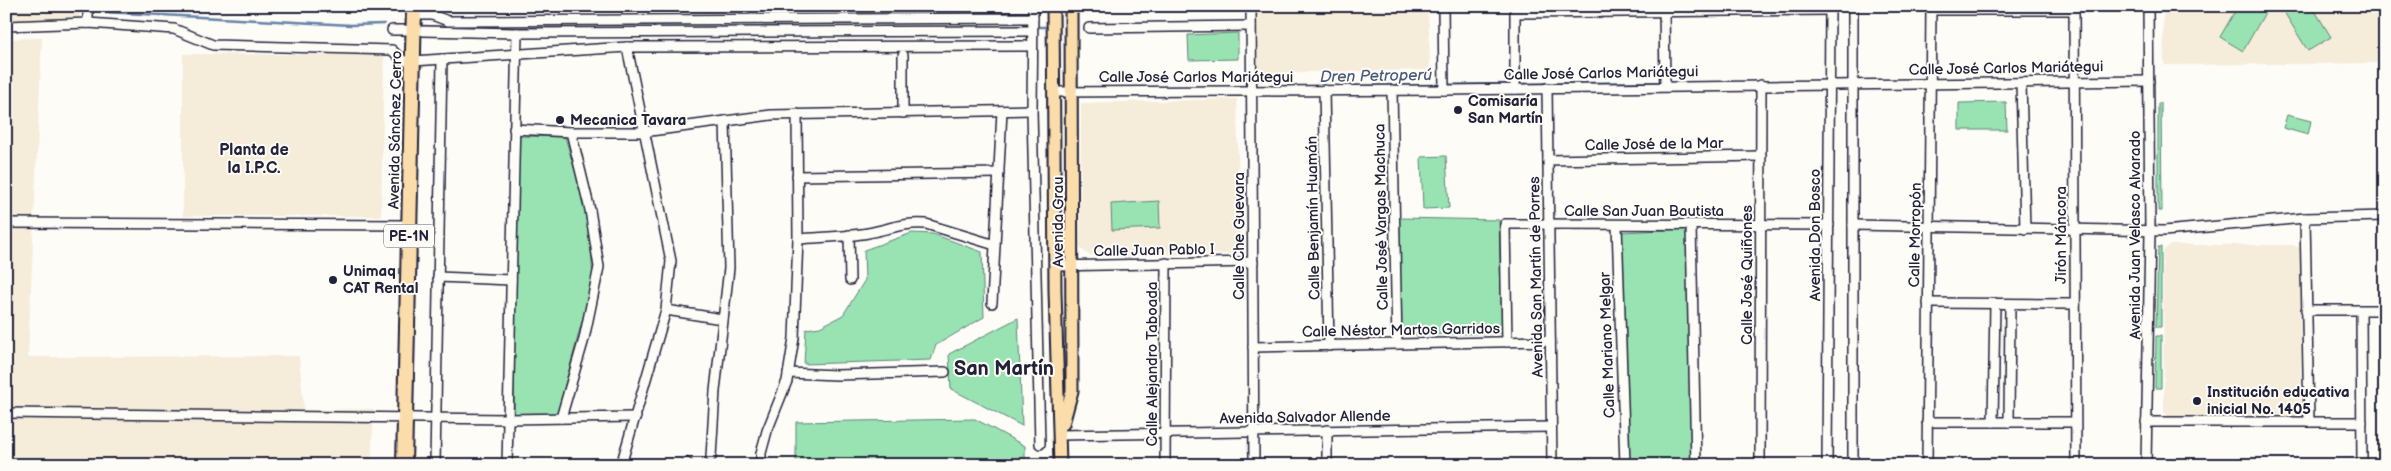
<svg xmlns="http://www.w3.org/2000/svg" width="2391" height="471" font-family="'Balsamiq Sans',sans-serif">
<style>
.built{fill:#f5ecda}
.green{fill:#99e3b3;stroke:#5e8277}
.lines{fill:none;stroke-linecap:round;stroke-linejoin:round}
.stream{stroke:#6682a6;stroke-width:2.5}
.minor-casing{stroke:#22223b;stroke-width:12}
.major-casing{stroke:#22223b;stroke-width:15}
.highway-casing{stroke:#22223b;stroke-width:18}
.minor{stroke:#fdfcf7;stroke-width:9}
.major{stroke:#faddab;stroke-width:11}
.highway{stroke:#faddab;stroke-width:14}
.poi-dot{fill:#22223b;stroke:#fdfcf7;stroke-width:2}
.labels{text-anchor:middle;stroke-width:4;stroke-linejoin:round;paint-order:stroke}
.shield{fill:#fdfcf7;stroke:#646373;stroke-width:1}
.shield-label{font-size:14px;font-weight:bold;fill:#22223b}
.street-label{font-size:15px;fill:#22223b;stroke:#fdfcf7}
.poi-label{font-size:15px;font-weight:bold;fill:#22223b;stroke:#fdfcf7;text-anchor:start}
.water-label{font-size:16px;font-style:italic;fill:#4a5a7a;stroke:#fdfcf7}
.neighbourhood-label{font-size:16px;font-weight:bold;fill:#22223b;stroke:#fdfcf7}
.district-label{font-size:20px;font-weight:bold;fill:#22223b;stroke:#fdfcf7}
</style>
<rect width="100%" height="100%" fill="#fdfcf7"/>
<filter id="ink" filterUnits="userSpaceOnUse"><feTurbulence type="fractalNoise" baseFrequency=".02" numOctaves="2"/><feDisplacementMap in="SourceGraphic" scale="10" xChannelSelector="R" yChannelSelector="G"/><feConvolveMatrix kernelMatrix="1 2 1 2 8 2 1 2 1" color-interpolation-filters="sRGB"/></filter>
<g filter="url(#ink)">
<g class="built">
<path d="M 6,6 L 79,6 L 80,29 L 6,29 Z"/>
<path d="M 1256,6 L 1428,6 L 1430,66 L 1426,70 L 1261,73 L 1258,70 Z"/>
<path d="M 2163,6 L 2385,6 L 2385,63 L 2164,65 Z"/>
<path d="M 42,38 L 28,357 L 299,356 L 304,410 L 374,409 L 371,465 L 6,465 L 6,39 Z"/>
<path d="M 183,54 L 384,55 L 381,216 L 183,216 Z"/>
<path d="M 1237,99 L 1240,254 L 1089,255 L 1080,248 L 1081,103 Z"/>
<path d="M 2170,245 L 2293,245 L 2300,248 L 2301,412 L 2295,417 L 2243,415 L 2239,418 L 2170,418 L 2164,412 L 2163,251 Z"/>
</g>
<g class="green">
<path d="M 2238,6 L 2259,6 L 2266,11 L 2243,51 L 2220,37 Z"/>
<path d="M 2293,6 L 2312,6 L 2331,37 L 2308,51 L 2284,12 Z"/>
<path d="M 1238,33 L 1238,59 L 1189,60 L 1188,35 Z"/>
<path d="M 2006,102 L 2007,130 L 1959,130 L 1959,103 Z"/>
<path d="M 2158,103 L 2161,103 L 2162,211 L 2158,211 Z"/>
<path d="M 2287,115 L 2311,121 L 2308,135 L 2283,128 Z"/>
<path d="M 516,136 L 565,137 L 589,218 L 593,280 L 557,415 L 514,414 Z"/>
<path d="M 1446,156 L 1449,208 L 1423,209 L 1421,157 Z"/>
<path d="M 1159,201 L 1160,228 L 1112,230 L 1111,204 Z"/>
<path d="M 1399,218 L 1499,220 L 1502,333 L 1405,335 L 1401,331 Z"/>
<path d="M 1688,229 L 1694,465 L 1630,465 L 1622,232 Z"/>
<path d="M 912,233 L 933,234 L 982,252 L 984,317 L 936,345 L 931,360 L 804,364 L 806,329 L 820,327 L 843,315 L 865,280 L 864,250 Z"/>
<path d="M 2158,247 L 2161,247 L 2161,327 L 2156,327 Z"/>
<path d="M 1018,318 L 1022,426 L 951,389 L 949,354 Z"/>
<path d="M 2156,336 L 2161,336 L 2161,388 L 2155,388 Z"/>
<path d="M 975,419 L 1025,446 L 1025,465 L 796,465 L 796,422 Z"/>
</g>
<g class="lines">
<g class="stream">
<path d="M 104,12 L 351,25 L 384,24"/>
<path d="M 424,26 L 440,27"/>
<path d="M 1036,27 L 1048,27"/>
<path d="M 1518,84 L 1660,82 L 1660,45"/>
<path d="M 1353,86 L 1513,84"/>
</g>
<g class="minor-casing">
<g id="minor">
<path d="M 88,6 L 88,23"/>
<path d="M 1033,6 L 1032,110 L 1040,444"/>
<path d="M 1251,6 L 1254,465"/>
<path d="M 1443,6 L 1444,90"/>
<path d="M 1515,6 L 1515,89"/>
<path d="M 1664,6 L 1665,86"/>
<path d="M 1853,6 L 1853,465"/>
<path d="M 2074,6 L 2076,465"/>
<path d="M 1931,10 L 2074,10"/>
<path d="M 1515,13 L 1830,10"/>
<path d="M 414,15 L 432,15 L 448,21 L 1033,18"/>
<path d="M 6,26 L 88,23 L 174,29 L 213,45 L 392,50 L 403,61 L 413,61 L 627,47 L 1032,46"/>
<path d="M 1089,28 L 1251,26"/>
<path d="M 392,30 L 405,30"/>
<path d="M 423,31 L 517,33 L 1032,31"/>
<path d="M 903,55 L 903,113"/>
<path d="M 2021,83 L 2025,229"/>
<path d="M 1547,88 L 1552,465"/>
<path d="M 1324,90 L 1329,346"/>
<path d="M 1392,90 L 1397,344"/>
<path d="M 1054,92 L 1444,90 L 2149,81"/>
<path d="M 514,129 L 571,132 L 643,132 L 771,115 L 1032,110"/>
<path d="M 1548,160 L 1761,156"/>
<path d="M 797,176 L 999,173"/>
<path d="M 2305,218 L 2309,422"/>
<path d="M 6,223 L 409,225"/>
<path d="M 1617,225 L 1625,465"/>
<path d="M 1691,225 L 1696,465"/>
<path d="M 1853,225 L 2164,231 L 2305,218 L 2385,216"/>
<path d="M 849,235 L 850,280"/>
<path d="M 798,239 C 821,237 845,237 868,233 C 889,229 905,222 926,224 L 995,245"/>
<path d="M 1055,266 L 1253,262"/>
<path d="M 438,277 L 511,280"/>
<path d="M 992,303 L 1002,111"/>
<path d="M 1928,303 L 2074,304"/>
<path d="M 666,310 L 722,319"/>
<path d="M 2306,310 L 2385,310"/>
<path d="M 2361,311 L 2362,465"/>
<path d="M 1507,342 L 1505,224 L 1829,225"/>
<path d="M 1253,347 L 1550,341"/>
<path d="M 788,373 L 837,375 L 945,372"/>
<path d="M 6,413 L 508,419 L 636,417"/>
<path d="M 561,418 L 584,339 L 599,267 L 590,210 L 571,132"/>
<path d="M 1927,422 L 2074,422"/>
<path d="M 1993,422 L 1995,303"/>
<path d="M 2009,422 L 2010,304"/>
<path d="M 2146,422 L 2362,422"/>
<path d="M 1327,430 L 1327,465"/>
<path d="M 1059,435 L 1551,427"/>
<path d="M 711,457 L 715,391 L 729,268 L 725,121"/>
<path d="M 435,465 L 442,59"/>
<path d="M 507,465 L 517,33"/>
<path d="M 621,465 L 666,310 L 671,261 L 627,47"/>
<path d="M 686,465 L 687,463"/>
<path d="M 761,465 L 761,453 L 767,431 L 787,381 L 794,338 L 798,239 L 797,114"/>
<path d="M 1165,465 L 1166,263"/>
<path d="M 1760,465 L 1761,85"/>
<path d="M 1827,465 L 1830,6"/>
<path d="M 1927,465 L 1931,6"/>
<path d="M 2146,465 L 2150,231 L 2148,6"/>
</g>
</g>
<g class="major-casing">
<g id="major">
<path d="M 1053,6 L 1055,291 L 1060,465"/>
<path d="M 1063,424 L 1072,391 L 1071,6"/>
</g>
</g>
<g class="highway-casing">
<path id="highway" d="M 404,465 L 414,6"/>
</g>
<use href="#minor" class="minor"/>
<use href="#major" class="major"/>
<use href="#highway" class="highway"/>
</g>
</g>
<g class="poi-dot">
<circle cx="1458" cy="110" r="5"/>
<circle cx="560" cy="120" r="5"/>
<circle cx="333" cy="280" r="5"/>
<circle cx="2197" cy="401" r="5"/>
</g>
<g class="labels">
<rect class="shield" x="384" y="224.5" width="50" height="23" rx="4"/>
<g class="shield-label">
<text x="409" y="241">PE-1N</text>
</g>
<g class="street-label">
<text transform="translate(2006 68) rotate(-1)" y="5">Calle José Carlos Mariátegui</text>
<text transform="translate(1601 73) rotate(-1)" y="5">Calle José Carlos Mariátegui</text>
<text x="1196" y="82">Calle José Carlos Mariátegui</text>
<text transform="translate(395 130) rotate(-89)" y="5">Avenida Sánchez Cerro</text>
<text transform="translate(1654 144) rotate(-1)" y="5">Calle José de la Mar</text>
<text x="1644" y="216">Calle San Juan Bautista</text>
<text transform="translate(1381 217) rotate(-91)" y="5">Calle José Vargas Machuca</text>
<text transform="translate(1313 218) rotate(-91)" y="5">Calle Benjamín Huamán</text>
<text transform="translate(1058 222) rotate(-90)" y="5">Avenida Grau</text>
<text transform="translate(1815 235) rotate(-90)" y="5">Avenida Don Bosco</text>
<text transform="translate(1915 235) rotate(-89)" y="5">Calle Morropón</text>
<text transform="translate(2061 235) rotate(-90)" y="5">Jirón Máncora</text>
<text transform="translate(2135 235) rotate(-90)" y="5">Avenida Juan Velasco Alvarado</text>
<text transform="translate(1239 236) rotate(-90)" y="5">Calle Che Guevara</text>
<text transform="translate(1154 250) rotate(-1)" y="5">Calle Juan Pablo I</text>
<text transform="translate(1747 275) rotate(-90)" y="5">Calle José Quiñones</text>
<text transform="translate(1536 277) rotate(-91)" y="5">Avenida San Martín de Porres</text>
<text transform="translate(1401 330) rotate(-1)" y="5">Calle Néstor Martos Garridos</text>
<text transform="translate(1607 345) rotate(-92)" y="5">Calle Mariano Melgar</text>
<text transform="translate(1152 364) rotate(-90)" y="5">Calle Alejandro Taboada</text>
<text transform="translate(1305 417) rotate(-1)" y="5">Avenida Salvador Allende</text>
</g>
<g class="poi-label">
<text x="1468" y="106">Comisaría<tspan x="1468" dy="17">San Martín</tspan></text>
<text x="570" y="125">Mecanica Tavara</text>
<text x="343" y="276">Unimaq<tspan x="343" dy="17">CAT Rental</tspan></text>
<text x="2207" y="397">Institución educativa<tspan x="2207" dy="17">inicial No. 1405</tspan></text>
</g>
<g class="water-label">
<text transform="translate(1376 75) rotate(-1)" y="6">Dren Petroperú</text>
</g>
<g class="neighbourhood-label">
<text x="254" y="155">Planta de<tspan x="254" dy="18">la I.P.C.</tspan></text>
</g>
<g class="district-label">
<text x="1004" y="375">San Martín</text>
</g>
</g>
<rect width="2391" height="471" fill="none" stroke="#fdfcf7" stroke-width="25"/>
<rect x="12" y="12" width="2366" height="446" fill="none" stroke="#22223b" stroke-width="2" filter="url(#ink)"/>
</svg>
